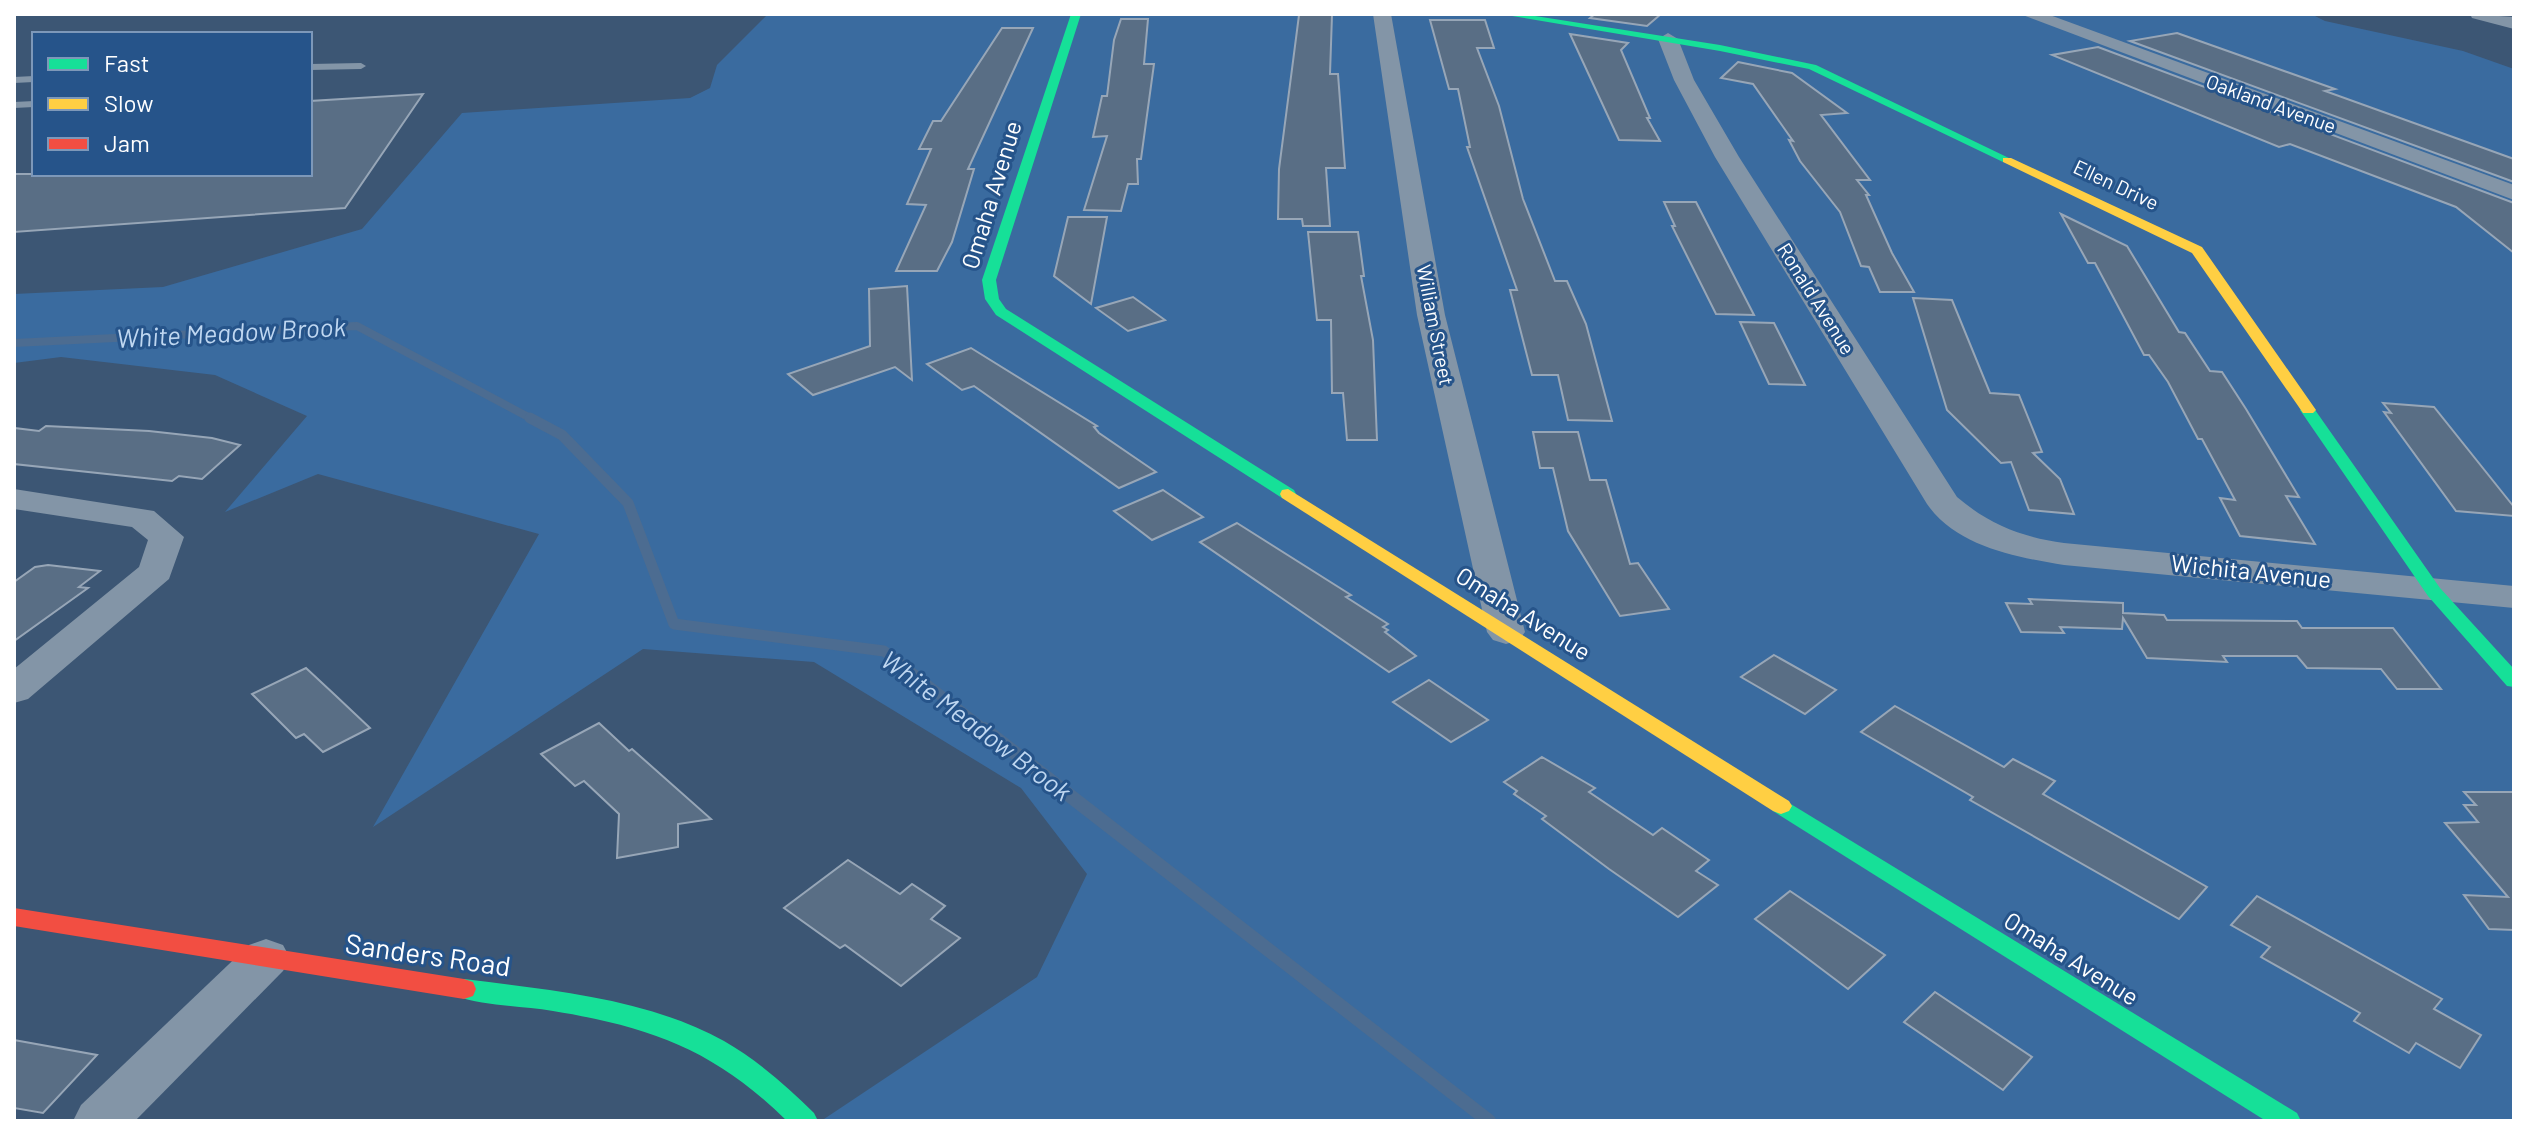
<svg xmlns="http://www.w3.org/2000/svg" width="2528" height="1135" font-family="Barlow,sans-serif">
<style>
.green{fill:#3a6b9f}
.lines{fill:none;stroke-linecap:round;stroke-linejoin:round}
.stream-far2{stroke:#4c6c91;stroke-width:8}
.stream-far1{stroke:#4c6c91;stroke-width:11}
.stream{stroke:#4c6c91;stroke-width:14}
.building{fill:#596e85;stroke:#97a6b7;stroke-width:2}
.lane{fill:#8395a7;fill-rule:evenodd}
.street{fill:#8395a7;fill-rule:evenodd}
.fast{fill:#16e098;fill-rule:evenodd}
.slow{fill:#ffcf43;fill-rule:evenodd}
.jam{fill:#f24e42;fill-rule:evenodd}
.labels{text-anchor:middle;stroke-width:6;stroke-linejoin:round;paint-order:stroke}
.far-street-label{font-size:20px;fill:#fff;stroke:#26548a}
.street-label{font-size:24px;fill:#fff;stroke:#26548a}
.water-label{font-size:26px;font-style:italic;fill:#bfd7f1;stroke:#26548a}
.near-street-label{font-size:28px;fill:#fff;stroke:#26548a}
</style>
<rect width="100%" height="100%" fill="#3c5674"/>
<path class="green" d="M 768,14 L 2311,14 L 2325,21 L 2463,51 L 2514,69 L 2514,1121 L 821,1121 L 1037,977 L 1087,874 L 1021,788 L 814,662 L 643,649 L 373,827 L 539,534 L 318,474 L 225,512 L 307,416 L 215,375 L 61,357 L 14,363 L 14,294 L 163,287 L 362,229 L 462,113 L 690,98 L 710,88 L 717,65 Z"/>
<g class="lines">
<path class="stream-far2" d="M 14,343 L 357,326 L 534,420"/>
<path class="stream-far1" d="M 530,418 L 562,435 L 628,503 L 674,624 L 884,651 L 986,731"/>
<path class="stream" d="M 984,729 L 1489,1121"/>
</g>
<g class="building">
<path d="M 1595,14 L 1661,14 L 1647,26 L 1590,18 Z"/>
<path d="M 1299,15 L 1332,15 L 1330,74 L 1338,74 L 1345,168 L 1326,168 L 1330,226 L 1303,226 L 1302,219 L 1278,219 L 1279,169 Z"/>
<path d="M 1121,19 L 1148,19 L 1144,64 L 1154,64 L 1141,159 L 1137,159 L 1138,184 L 1128,184 L 1121,211 L 1084,210 L 1107,136 L 1093,137 L 1102,96 L 1107,96 L 1114,40 Z"/>
<path d="M 1430,20 L 1485,20 L 1494,48 L 1477,48 L 1499,106 L 1523,199 L 1555,281 L 1567,281 L 1586,324 L 1612,421 L 1568,420 L 1558,375 L 1532,375 L 1510,290 L 1517,290 L 1467,147 L 1470,147 L 1458,89 L 1449,89 Z"/>
<path d="M 1002,28 L 1033,28 L 968,169 L 974,169 L 952,242 L 937,271 L 896,271 L 926,205 L 907,204 L 931,149 L 919,149 L 933,121 L 941,121 Z"/>
<path d="M 2177,33 L 2335,89 L 2325,91 L 2514,159 L 2514,182 L 2130,41 Z"/>
<path d="M 1570,34 L 1628,43 L 1621,50 L 1650,118 L 1647,118 L 1660,141 L 1619,140 Z"/>
<path d="M 2098,47 L 2514,203 L 2514,253 L 2456,207 L 2290,144 L 2279,147 L 2052,55 Z"/>
<path d="M 1738,62 L 1792,73 L 1847,113 L 1821,115 L 1870,180 L 1857,180 L 1869,195 L 1866,195 L 1892,253 L 1914,292 L 1880,292 L 1869,267 L 1861,266 L 1840,212 L 1800,161 L 1789,140 L 1793,141 L 1753,84 L 1721,78 Z"/>
<path d="M 423,94 L 345,208 L 14,232 L 14,174 L 310,174 L 310,101 Z"/>
<path d="M 1664,202 L 1696,202 L 1754,315 L 1716,314 L 1672,226 L 1675,226 Z"/>
<path d="M 2061,214 L 2127,246 L 2179,332 L 2185,333 L 2210,371 L 2222,372 L 2246,409 L 2299,497 L 2286,496 L 2315,544 L 2240,536 L 2220,498 L 2235,500 L 2202,439 L 2198,439 L 2168,382 L 2149,355 L 2144,355 L 2095,263 L 2088,263 Z"/>
<path d="M 1068,217 L 1107,217 L 1091,304 L 1054,276 Z"/>
<path d="M 1308,232 L 1358,232 L 1364,276 L 1361,276 L 1373,340 L 1377,440 L 1347,440 L 1343,393 L 1332,393 L 1331,320 L 1317,320 Z"/>
<path d="M 907,286 L 912,380 L 895,367 L 813,395 L 788,374 L 870,346 L 869,289 Z"/>
<path d="M 1133,297 L 1165,320 L 1128,331 L 1096,308 Z"/>
<path d="M 1913,298 L 1952,300 L 1990,393 L 2019,395 L 2042,452 L 2033,453 L 2060,479 L 2074,514 L 2029,510 L 2011,462 L 2001,463 L 1947,410 Z"/>
<path d="M 1740,322 L 1774,323 L 1805,385 L 1769,384 Z"/>
<path d="M 971,348 L 1097,426 L 1094,427 L 1099,433 L 1156,472 L 1119,488 L 974,386 L 962,390 L 927,364 Z"/>
<path d="M 2383,403 L 2434,407 L 2514,507 L 2514,516 L 2456,511 L 2384,412 L 2391,413 Z"/>
<path d="M 46,426 L 149,431 L 212,438 L 240,445 L 202,479 L 179,476 L 172,481 L 14,464 L 14,428 L 39,431 Z"/>
<path d="M 1533,432 L 1578,432 L 1590,480 L 1606,480 L 1630,564 L 1638,563 L 1669,609 L 1620,616 L 1568,531 L 1553,468 L 1540,468 Z"/>
<path d="M 1163,490 L 1203,517 L 1152,540 L 1114,511 Z"/>
<path d="M 1237,523 L 1351,595 L 1346,597 L 1388,624 L 1383,627 L 1388,630 L 1385,632 L 1416,656 L 1389,672 L 1200,542 Z"/>
<path d="M 48,565 L 100,571 L 79,587 L 88,588 L 14,641 L 14,582 L 35,567 Z"/>
<path d="M 2029,599 L 2123,603 L 2123,613 L 2164,615 L 2167,620 L 2297,621 L 2302,628 L 2393,628 L 2441,689 L 2397,689 L 2381,669 L 2307,668 L 2297,656 L 2223,656 L 2227,662 L 2147,658 L 2123,618 L 2122,629 L 2060,627 L 2064,633 L 2021,632 L 2006,603 L 2032,604 Z"/>
<path d="M 1774,655 L 1836,690 L 1805,714 L 1741,677 Z"/>
<path d="M 306,668 L 335,695 L 370,728 L 323,752 L 304,734 L 296,738 L 252,694 Z"/>
<path d="M 1429,680 L 1488,720 L 1451,742 L 1393,702 Z"/>
<path d="M 1895,706 L 2004,767 L 2013,759 L 2055,781 L 2043,794 L 2207,887 L 2179,919 L 1970,800 L 1973,797 L 1861,732 Z"/>
<path d="M 599,723 L 629,751 L 632,749 L 711,819 L 678,824 L 678,847 L 617,858 L 619,814 L 584,781 L 575,786 L 541,754 Z"/>
<path d="M 1542,757 L 1595,788 L 1589,792 L 1653,835 L 1662,828 L 1709,860 L 1696,871 L 1718,885 L 1678,917 L 1609,869 L 1542,819 L 1546,816 L 1514,794 L 1517,791 L 1504,782 Z"/>
<path d="M 2464,792 L 2514,792 L 2514,930 L 2489,929 L 2464,895 L 2508,897 L 2445,823 L 2478,822 L 2464,805 L 2476,805 Z"/>
<path d="M 848,860 L 900,894 L 912,884 L 945,906 L 931,919 L 960,938 L 901,986 L 845,945 L 840,948 L 784,908 Z"/>
<path d="M 1790,891 L 1885,955 L 1848,989 L 1755,919 Z"/>
<path d="M 2257,896 L 2442,999 L 2434,1009 L 2481,1035 L 2460,1068 L 2416,1043 L 2409,1053 L 2354,1021 L 2360,1013 L 2261,957 L 2270,947 L 2231,925 Z"/>
<path d="M 1935,992 L 2032,1057 L 2003,1090 L 1904,1022 Z"/>
<path d="M 14,1040 L 97,1055 L 43,1113 L 14,1108 Z"/>
</g>
<g class="lines">
<g class="lane">
<path d="M 310,64 L 361,63 L 366,66 L 361,69 L 310,70 Z"/>
<path d="M 34,76 L 34,82 L 14,83 L 14,77 Z"/>
<path d="M 34,101 L 34,107 L 14,108 L 14,102 Z"/>
</g>
<g class="street">
<path d="M 1373,14 L 1391,14 L 1445,315 L 1525,632 L 1519,640 L 1506,644 L 1493,640 L 1487,632 L 1417,315 Z"/>
<path d="M 2020,14 L 2047,14 L 2514,185 L 2514,200 Z"/>
<path d="M 2470,14 L 2514,17 L 2514,29 L 2472,18 Z"/>
<path d="M 1668,33 L 1678,39 L 1694,80 L 1739,157 L 1957,497 C 1990,525 2022,537 2064,543 L 2514,586 L 2514,608 L 2064,565 C 2016,557 1957,547 1927,504 L 1715,157 L 1674,80 L 1658,39 Z"/>
<path d="M 14,489 L 154,511 L 184,537 L 169,579 L 28,699 L 14,703 L 14,669 L 139,567 L 148,540 L 132,527 L 14,509 Z"/>
<path d="M 266,939 L 283,945 L 290,958 L 283,971 L 135,1121 L 73,1121 L 81,1105 L 249,945 Z"/>
</g>
<g class="fast">
<path d="M 1071,14 L 1081,14 L 996,280 L 999,299 L 1006,309 L 1294,490 L 1296,494 L 1294,498 L 1282,498 L 996,315 L 985,299 L 982,280 Z"/>
<path d="M 1500,14 L 1523,14 L 1720,45 L 1816,65 L 2013,160 L 2003,162 L 1809,69 L 1720,51 Z"/>
<path d="M 2308,405 L 2313,407 L 2440,588 L 2514,669 L 2514,687 L 2507,686 L 2428,596 L 2300,410 Z"/>
<path d="M 1781,798 L 2297,1113 L 2301,1121 L 2266,1121 L 1773,811 L 1770,806 L 1773,801 Z"/>
<path d="M 464,979 C 551,990 646,998 724,1041 C 757,1060 787,1086 814,1113 L 818,1121 L 787,1121 C 715,1050 651,1027 553,1011 C 521,1006 486,1006 455,996 L 452,989 L 455,982 Z"/>
</g>
<g class="slow">
<path d="M 2003,158 L 2011,158 L 2202,247 L 2316,410 L 2313,413 L 2303,413 L 2192,253 L 2003,162 Z"/>
<path d="M 1288,489 L 1789,801 L 1792,806 L 1789,811 L 1781,814 L 1773,811 L 1282,498 L 1280,494 L 1282,490 Z"/>
</g>
<path class="jam" d="M 14,908 L 464,979 L 473,982 L 476,989 L 473,996 L 464,999 L 14,926 Z"/>
</g>
<g class="labels">
<g class="far-street-label">
<text transform="translate(2271 104) rotate(20)" y="7">Oakland Avenue</text>
<text transform="translate(2116 185) rotate(25)" y="7">Ellen Drive</text>
<text transform="translate(1816 299) rotate(58)" y="7">Ronald Avenue</text>
<text transform="translate(1435 325) rotate(79)" y="7">William Street</text>
</g>
<g class="street-label">
<text transform="translate(992 195) rotate(-73)" y="8">Omaha Avenue</text>
<text transform="translate(2251 572) rotate(6)" y="8">Wichita Avenue</text>
<text transform="translate(1523 614) rotate(32)" y="8">Omaha Avenue</text>
<text transform="translate(2071 959) rotate(32)" y="8">Omaha Avenue</text>
</g>
<g class="water-label">
<text transform="translate(231 333) rotate(-3)" y="9">White Meadow Brook</text>
<text transform="translate(976 726) rotate(37)" y="9">White Meadow Brook</text>
</g>
<g class="near-street-label">
<text transform="translate(428 955) rotate(8)" y="10">Sanders Road</text>
</g>
</g>
<rect width="2528" height="1135" fill="none" stroke="#ffffff" stroke-width="32"/>
<rect x="32" y="32" width="280" height="144" fill="#26548a" stroke="#7d98b9" stroke-width="2"/>
<rect x="48" y="58" width="40" height="12" fill="#16e098" stroke="#7d98b9" stroke-width="2"/>
<text x="104" y="72" font-size="24" fill="#ffffff">Fast</text>
<rect x="48" y="98" width="40" height="12" fill="#ffcf43" stroke="#7d98b9" stroke-width="2"/>
<text x="104" y="112" font-size="24" fill="#ffffff">Slow</text>
<rect x="48" y="138" width="40" height="12" fill="#f24e42" stroke="#7d98b9" stroke-width="2"/>
<text x="104" y="152" font-size="24" fill="#ffffff">Jam</text>
</svg>
